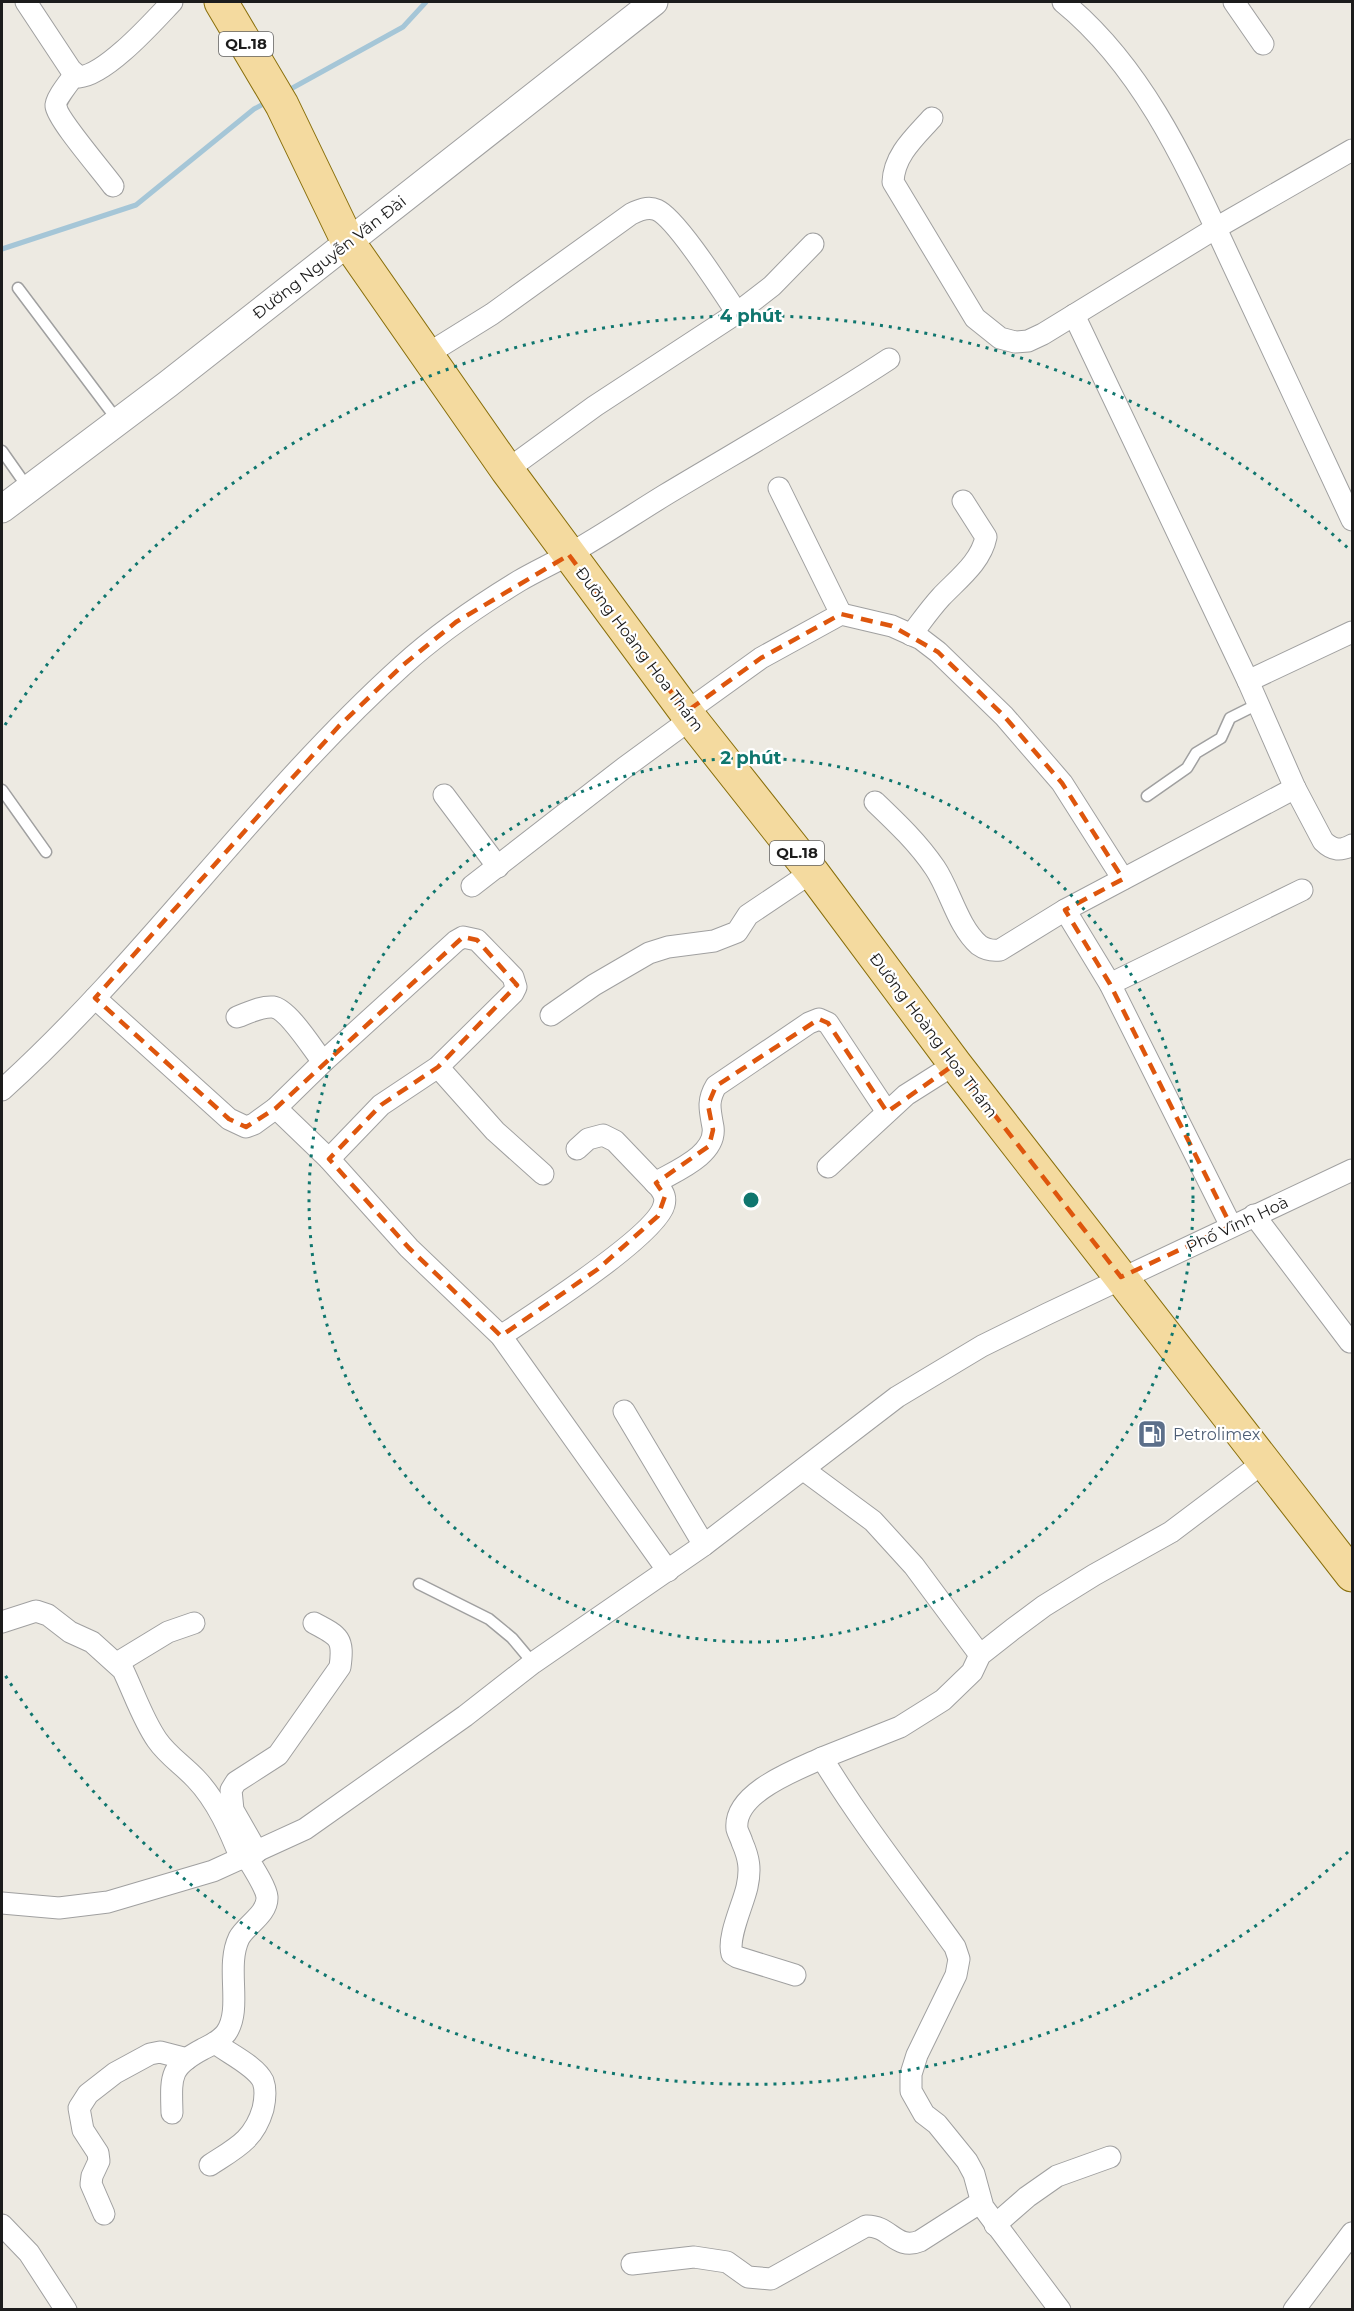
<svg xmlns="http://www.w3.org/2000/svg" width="1354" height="2311" font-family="Montserrat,sans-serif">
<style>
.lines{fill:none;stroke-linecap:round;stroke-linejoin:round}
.stream{stroke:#a5c6d7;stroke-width:5}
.service-casing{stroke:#a0a0a0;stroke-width:13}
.minor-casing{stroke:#a0a0a0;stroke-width:23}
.tertiary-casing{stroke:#a0a0a0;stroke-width:29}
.primary-casing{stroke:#896f0b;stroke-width:35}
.service{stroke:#fff;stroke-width:10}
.minor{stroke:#fff;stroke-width:21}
.tertiary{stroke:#fff;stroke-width:27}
.primary{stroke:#f4da9f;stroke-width:33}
.marked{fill:none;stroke:#de560d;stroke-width:4.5;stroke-dasharray:12 8;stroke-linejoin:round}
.ring{fill:none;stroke:#0f766e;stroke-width:3;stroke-dasharray:3 6}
.labels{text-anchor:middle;stroke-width:4.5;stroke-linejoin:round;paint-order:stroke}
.shield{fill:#fff;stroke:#606060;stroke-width:1.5}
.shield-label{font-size:15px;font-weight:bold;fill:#1c1c1c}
.street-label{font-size:16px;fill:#1c1c1c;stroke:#fff}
.service-label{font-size:16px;fill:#4e5e75;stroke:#fff;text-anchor:start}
.centre{fill:#0f766e;stroke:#fff;stroke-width:3}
.ring-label{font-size:18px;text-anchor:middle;font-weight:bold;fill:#0f766e;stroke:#fff;stroke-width:4.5;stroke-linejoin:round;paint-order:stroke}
</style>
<rect width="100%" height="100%" fill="#edeae2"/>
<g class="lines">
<g class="stream">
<path d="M 287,91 L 403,27 L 426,2"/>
<path d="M 2,249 L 136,205 L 254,109 L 269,101"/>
</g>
<g class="service-casing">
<g id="service">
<path d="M 18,288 L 118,421"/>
<path d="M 2,451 L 28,488"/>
<path d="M 2,790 L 46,852"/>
<path d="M 1147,796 L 1187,768 L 1196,753 L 1221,738 L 1230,718 L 1258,704"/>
<path d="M 419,1584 L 489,1619 L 512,1638 L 533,1663"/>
</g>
</g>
<g class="minor-casing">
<g id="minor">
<path d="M 26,2 L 71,70 L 79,77 C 106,75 153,22 172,2"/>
<path d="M 1063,2 C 1150,73 1193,181 1240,280 C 1277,360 1315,440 1352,520"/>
<path d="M 1234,2 L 1263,44"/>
<path d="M 75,74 C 71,80 55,99 56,106 C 57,119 103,172 113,186"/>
<path d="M 932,118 C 915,137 894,155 893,182 L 975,318 L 1000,338 L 1015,342 L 1028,341 L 1043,334 L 1216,228 L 1352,150"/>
<path d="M 1074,315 L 1248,681 L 1295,788 L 1323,841 C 1333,851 1341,851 1352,845"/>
<path d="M 426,355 L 492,314 L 631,214 C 639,210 648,206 657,210 C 676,218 723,292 737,313"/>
<path d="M 507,470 L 595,406 L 737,313 L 772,286 L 813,244"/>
<path d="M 779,488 L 841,614"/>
<path d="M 911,635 C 921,622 930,609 941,597 C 958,579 981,562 986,537 L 963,501"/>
<path d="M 1248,681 L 1352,632"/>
<path d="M 686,712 L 761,658 L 841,614 L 892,626 L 921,639 L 938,652 L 1004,716 L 1062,783 L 1123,879"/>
<path d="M 444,795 L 498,867"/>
<path d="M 875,802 C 897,823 918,843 935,868 C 950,890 958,927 979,945 C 986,950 992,951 1000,950 L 1065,910 L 1295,788"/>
<path d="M 472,886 L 624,768 L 691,719"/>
<path d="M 1065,910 L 1110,984 L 1231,1226"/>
<path d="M 1110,984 L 1302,890"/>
<path d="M 95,998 L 229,1119 L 246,1127 L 254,1124 L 276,1108 L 323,1062 L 456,941 L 463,937 L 477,940 L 513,977 L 516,987 L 513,993 L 438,1067 L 381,1105 L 329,1159"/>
<path d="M 551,1015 L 594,985 L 649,953 L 668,947 L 714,941 L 737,932 L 748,915 L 812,872"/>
<path d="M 237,1017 C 248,1013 261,1006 273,1007 C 288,1009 313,1049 323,1062"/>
<path d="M 438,1067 L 495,1131 L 543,1174"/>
<path d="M 2,1090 C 146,960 257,797 402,666 C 437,634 478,606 519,581 C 536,571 554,563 571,553 C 603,535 634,514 665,495 C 740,450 816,407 889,359"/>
<path d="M 276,1108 L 329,1159 L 409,1248 L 501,1336 L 668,1571"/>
<path d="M 828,1167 L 906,1095 L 955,1064"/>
<path d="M 655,1183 C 675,1171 717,1155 713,1127 C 710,1110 707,1101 716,1086 L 809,1023 L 819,1019 L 828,1023 L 887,1112"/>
<path d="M 1254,1215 L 1350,1342"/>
<path d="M 501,1336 C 531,1316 657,1235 664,1205 C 666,1198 664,1194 660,1188 L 615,1141 L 603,1135 L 588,1139 L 577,1149"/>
<path d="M 624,1411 L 704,1545"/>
<path d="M 804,1470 L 873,1521 L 914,1566 L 980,1655"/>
<path d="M 2,1622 L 36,1611 L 48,1615 L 70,1632 L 92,1642 L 123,1670 C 134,1693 143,1720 157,1740 C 168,1756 183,1765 196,1779 C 217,1801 230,1831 241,1859"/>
<path d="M 117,1663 L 168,1632 L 194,1623"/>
<path d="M 257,1852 L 233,1810 L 231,1790 L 236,1782 L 278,1755 L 340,1667 C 344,1638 339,1636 314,1623"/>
<path d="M 2,1903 L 59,1908 L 108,1902 L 213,1871 L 305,1829 L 465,1716 L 533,1663 L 704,1545 L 897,1397 L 982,1346 L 1047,1314 L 1352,1170"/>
<path d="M 795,1975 L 737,1957 L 732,1954 C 727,1937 743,1905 747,1887 C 751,1869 749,1858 742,1842 C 741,1838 738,1833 737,1829 C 733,1793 796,1770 822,1758"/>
<path d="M 172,2113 C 171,2076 169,2067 203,2049 C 211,2045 220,2041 226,2033 C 243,2009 225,1967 239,1938 C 246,1925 268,1914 267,1897 C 266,1887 252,1866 246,1856"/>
<path d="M 210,2165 C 236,2148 254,2140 263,2109 C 265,2100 266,2089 263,2081 C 256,2066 228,2053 215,2043"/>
<path d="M 104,2214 L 91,2184 L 92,2176 L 99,2161 L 98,2153 L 83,2130 L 79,2108 L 88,2094 L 115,2073 L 150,2054 L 160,2052 L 187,2059"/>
<path d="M 2,2225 L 29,2253 L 66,2310"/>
<path d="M 995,2225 L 1027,2197 L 1057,2176 L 1110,2157"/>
<path d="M 632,2264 L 694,2257 L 727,2262 L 748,2277 L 771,2279 L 866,2226 C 890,2225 896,2251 920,2241 L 981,2202"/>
<path d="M 1060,2310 L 983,2207 L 974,2174 L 967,2161 L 937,2124 L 924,2114 L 911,2091 L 911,2074 L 917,2055 L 956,1975 L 959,1959 L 955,1947 C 910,1884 862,1824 822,1758 L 900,1727 L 943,1700 L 972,1672 L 980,1655 L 1013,1629 L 1044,1606 L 1094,1575 L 1171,1532 L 1264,1462"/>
<path d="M 1294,2310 L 1352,2233"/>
</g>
</g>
<g class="tertiary-casing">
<path id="tertiary" d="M 2,509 L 168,384 L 654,2"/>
</g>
<g class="primary-casing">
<path id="primary" d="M 221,2 L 282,105 L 348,242 L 507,470 L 691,719 L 812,872 L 955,1064 L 1352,1575"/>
</g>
<use href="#service" class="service"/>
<use href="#minor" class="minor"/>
<use href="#tertiary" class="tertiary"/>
<use href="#primary" class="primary"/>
</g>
<path class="marked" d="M 569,555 L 686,712 L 761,658 L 841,614 L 892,626 L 938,652 L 1004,716 L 1062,783 L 1123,879 L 1065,910 L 1110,984 L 1231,1226 L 1121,1277 L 955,1064 L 887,1112 L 828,1023 L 819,1019 L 716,1086 L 708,1105 L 713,1130 L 709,1146 L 656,1183 L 665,1196 L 658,1216 L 598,1269 L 501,1336 L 409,1248 L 329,1159 L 381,1105 L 438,1067 L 517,985 L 477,940 L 463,937 L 276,1108 L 246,1127 L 229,1119 L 95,998 L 339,726 L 403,665 L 456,622 Z"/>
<g class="ring">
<circle cx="751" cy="1200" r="442"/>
<path d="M1348 1852A884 884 0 0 1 5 1675M5 725A884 884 0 0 1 1348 548"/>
</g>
<defs>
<g id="fuel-square" transform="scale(1.5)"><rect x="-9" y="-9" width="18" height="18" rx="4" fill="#5c6f8a" stroke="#fff"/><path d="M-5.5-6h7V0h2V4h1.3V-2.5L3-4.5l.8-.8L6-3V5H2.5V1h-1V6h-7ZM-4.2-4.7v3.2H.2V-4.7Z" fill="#fff"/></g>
</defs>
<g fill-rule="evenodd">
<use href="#fuel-square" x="1152" y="1434"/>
</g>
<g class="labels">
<g class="shield">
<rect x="219" y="32" width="54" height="24" rx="4.5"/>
<rect x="770" y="841" width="54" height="24" rx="4.5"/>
</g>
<g class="shield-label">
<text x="246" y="49">QL.18</text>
<text x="797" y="858">QL.18</text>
</g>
<g class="street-label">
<text transform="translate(329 257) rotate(-38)" y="6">Đường Nguyễn Văn Đài</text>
<text transform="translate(640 649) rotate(53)" y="6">Đường Hoàng Hoa Thám</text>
<text transform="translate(934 1035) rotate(53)" y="6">Đường Hoàng Hoa Thám</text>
<text transform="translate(1237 1224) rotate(-25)" y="6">Phố Vĩnh Hoà</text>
</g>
<g class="service-label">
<text x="1173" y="1440">Petrolimex</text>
</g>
</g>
<circle cx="751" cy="1200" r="9" class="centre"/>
<g class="ring-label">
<text x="751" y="322">4 phút</text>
<text x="751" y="764">2 phút</text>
</g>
<rect width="1354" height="2311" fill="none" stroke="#1c1c1c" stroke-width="6"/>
</svg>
